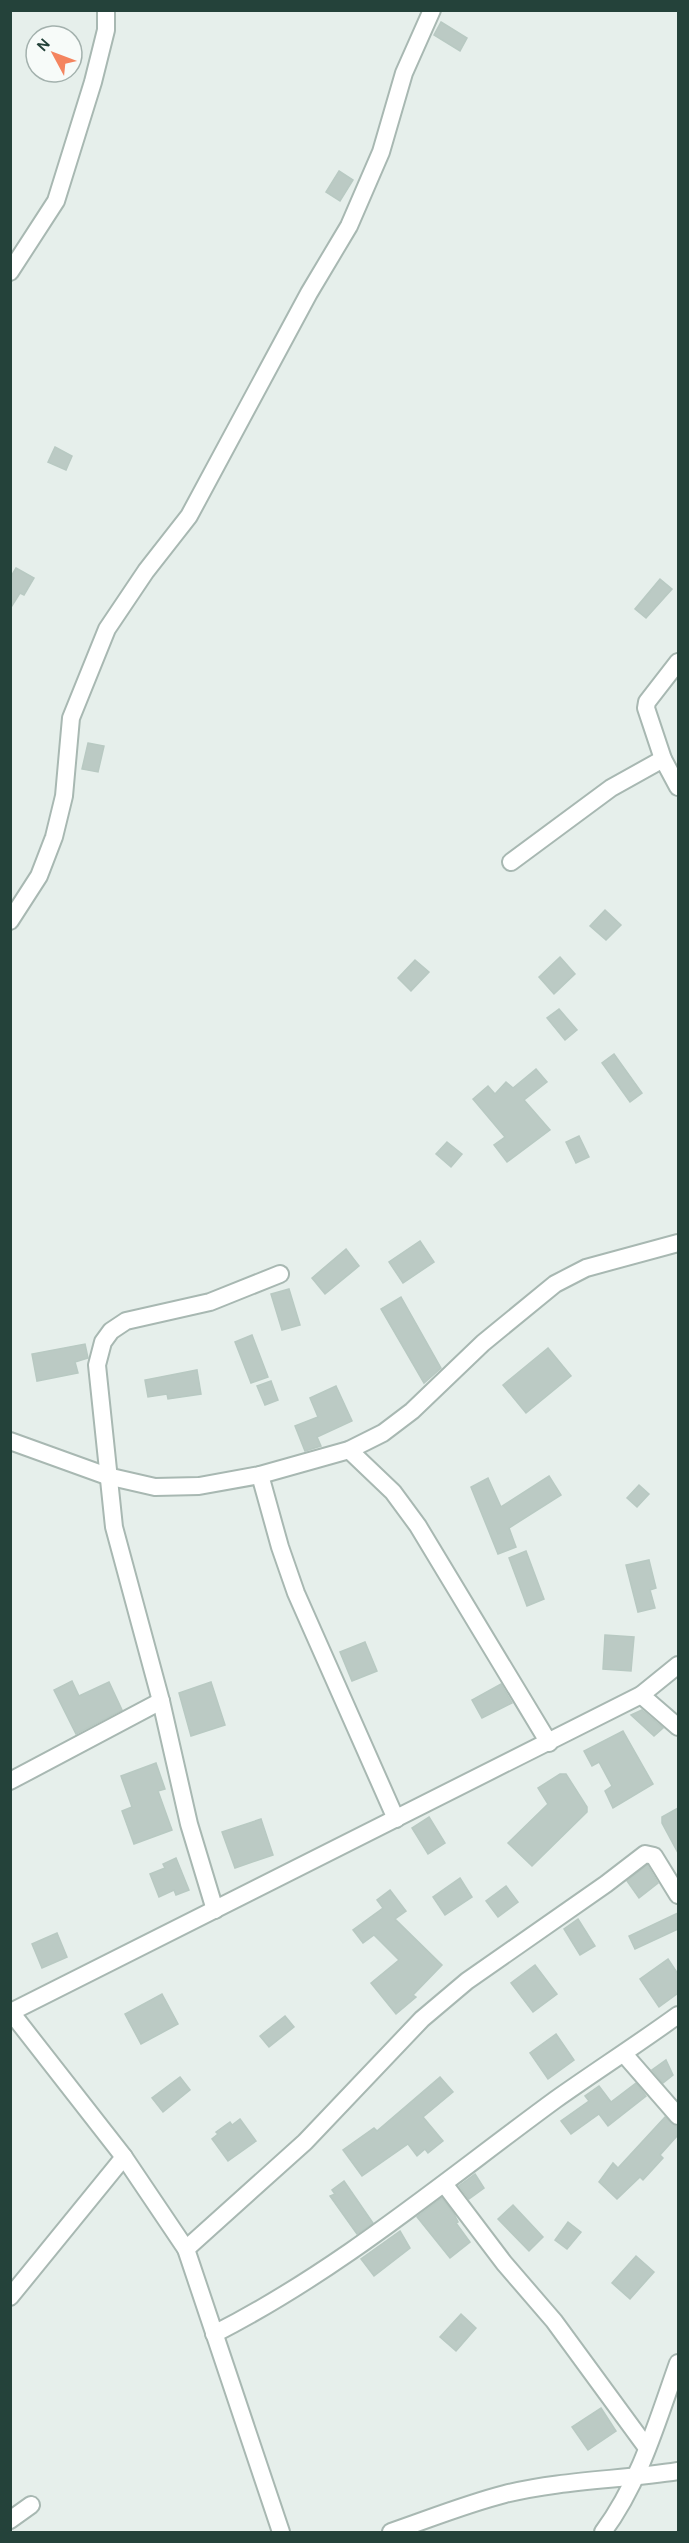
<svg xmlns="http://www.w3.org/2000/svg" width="689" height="2543" font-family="Karla,sans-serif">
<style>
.building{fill:#bbcac4;stroke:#b8c9c2;stroke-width:1.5}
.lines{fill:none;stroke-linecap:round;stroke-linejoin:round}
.street-casing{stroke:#a8b8b2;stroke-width:20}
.street{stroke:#fff;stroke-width:16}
</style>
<rect width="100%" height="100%" fill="#e6efeb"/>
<g class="building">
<path d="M 441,22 L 467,38 L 460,51 L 434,35 Z"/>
<path d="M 339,171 L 353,180 L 340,201 L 326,192 Z"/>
<path d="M 55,447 L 72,456 L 66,470 L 48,462 Z"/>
<path d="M 16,568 L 34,578 L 24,595 L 20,593 L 10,609 L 10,578 Z"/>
<path d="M 660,579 L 672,589 L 646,618 L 635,609 Z"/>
<path d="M 88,743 L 104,746 L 98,772 L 82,769 Z"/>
<path d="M 605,910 L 621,925 L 606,940 L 590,926 Z"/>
<path d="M 560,957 L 575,974 L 554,994 L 539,977 Z"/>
<path d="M 415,960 L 429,972 L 411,991 L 398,978 Z"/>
<path d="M 559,1009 L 577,1030 L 565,1040 L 547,1018 Z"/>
<path d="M 614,1054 L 642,1093 L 630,1102 L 602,1063 Z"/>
<path d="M 536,1069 L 547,1082 L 524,1100 L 550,1130 L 507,1162 L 494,1145 L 505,1137 L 473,1099 L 488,1086 L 495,1094 L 506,1082 L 513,1088 Z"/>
<path d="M 579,1136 L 589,1157 L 576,1163 L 566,1142 Z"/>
<path d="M 447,1142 L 462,1154 L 451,1167 L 436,1154 Z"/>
<path d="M 420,1241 L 434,1262 L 403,1283 L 389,1262 Z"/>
<path d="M 346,1249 L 359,1266 L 325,1294 L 312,1278 Z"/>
<path d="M 289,1289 L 300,1325 L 282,1330 L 271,1294 Z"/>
<path d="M 401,1297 L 441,1368 L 424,1383 L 381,1309 Z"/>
<path d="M 252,1335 L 268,1377 L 251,1383 L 235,1342 Z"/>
<path d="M 85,1344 L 88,1358 L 75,1362 L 78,1373 L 37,1381 L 32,1354 Z"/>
<path d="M 548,1348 L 571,1376 L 526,1413 L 503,1385 Z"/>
<path d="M 197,1370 L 201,1394 L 168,1399 L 167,1394 L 148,1397 L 145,1380 Z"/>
<path d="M 271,1381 L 278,1400 L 265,1405 L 257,1386 Z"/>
<path d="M 336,1386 L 352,1421 L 317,1437 L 321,1446 L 305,1451 L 295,1426 L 318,1417 L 310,1398 Z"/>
<path d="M 549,1476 L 561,1495 L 509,1528 L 516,1547 L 498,1554 L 471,1487 L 488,1478 L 501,1507 Z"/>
<path d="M 639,1485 L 649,1494 L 637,1507 L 627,1498 Z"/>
<path d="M 526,1551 L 544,1599 L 527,1606 L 509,1558 Z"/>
<path d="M 649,1560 L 656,1588 L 650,1590 L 655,1608 L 638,1612 L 626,1565 Z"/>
<path d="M 605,1635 L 634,1637 L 631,1671 L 603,1669 Z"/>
<path d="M 365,1642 L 377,1671 L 352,1681 L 340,1652 Z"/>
<path d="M 72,1681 L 79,1696 L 109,1682 L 122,1710 L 76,1734 L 54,1690 Z"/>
<path d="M 211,1682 L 225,1725 L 191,1736 L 179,1693 Z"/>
<path d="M 501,1684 L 512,1703 L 482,1718 L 472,1700 Z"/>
<path d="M 642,1710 L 663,1728 L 654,1736 L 631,1715 Z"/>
<path d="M 623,1731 L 653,1784 L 613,1808 L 605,1791 L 612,1786 L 599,1762 L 592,1766 L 584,1751 Z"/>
<path d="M 156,1763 L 165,1789 L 158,1791 L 172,1830 L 134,1844 L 122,1811 L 132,1807 L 121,1776 Z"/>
<path d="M 560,1774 L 566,1774 L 587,1807 L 587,1812 L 532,1866 L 508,1843 L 548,1804 L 538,1788 Z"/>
<path d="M 678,1808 L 678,1853 L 662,1823 L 662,1817 Z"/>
<path d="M 429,1817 L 445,1843 L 428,1854 L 412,1828 Z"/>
<path d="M 261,1819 L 273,1855 L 235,1868 L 222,1832 Z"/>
<path d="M 176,1858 L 189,1890 L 176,1895 L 174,1890 L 159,1897 L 150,1874 L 165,1868 L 163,1864 Z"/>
<path d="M 647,1865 L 658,1883 L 639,1898 L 627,1881 Z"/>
<path d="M 460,1878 L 472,1897 L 445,1915 L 433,1897 Z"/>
<path d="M 506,1886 L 518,1902 L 498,1917 L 486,1901 Z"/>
<path d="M 390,1890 L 406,1911 L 395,1919 L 442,1965 L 413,1995 L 416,1997 L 396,2014 L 371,1983 L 399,1960 L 374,1935 L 363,1943 L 353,1930 L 383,1908 L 377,1900 Z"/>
<path d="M 678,1913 L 678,1929 L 635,1949 L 629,1936 Z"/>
<path d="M 578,1919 L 595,1946 L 580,1955 L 564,1929 Z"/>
<path d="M 57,1933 L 67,1957 L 42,1968 L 32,1944 Z"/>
<path d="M 668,1959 L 678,1974 L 678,1993 L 659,2007 L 640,1979 Z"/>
<path d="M 535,1965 L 557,1994 L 533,2012 L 511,1983 Z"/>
<path d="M 162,1994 L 178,2024 L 141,2044 L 125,2014 Z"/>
<path d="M 285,2016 L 294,2027 L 269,2047 L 260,2036 Z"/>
<path d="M 556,2034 L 574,2060 L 548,2079 L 530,2053 Z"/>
<path d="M 666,2060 L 673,2075 L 663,2083 L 652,2070 Z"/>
<path d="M 180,2077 L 190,2090 L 163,2112 L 152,2098 Z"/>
<path d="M 440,2077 L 453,2092 L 423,2117 L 443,2141 L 428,2153 L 425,2149 L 417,2156 L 408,2144 L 362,2176 L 343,2150 L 374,2128 L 377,2131 Z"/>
<path d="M 636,2083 L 646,2096 L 608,2126 L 599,2114 L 571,2134 L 561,2121 L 589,2101 L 585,2096 L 599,2086 L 611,2102 Z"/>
<path d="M 665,2117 L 678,2128 L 678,2135 L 660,2155 L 663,2158 L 643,2180 L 640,2177 L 617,2199 L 599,2182 L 613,2163 L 618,2168 Z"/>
<path d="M 240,2119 L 256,2141 L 228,2161 L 212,2139 L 218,2134 L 216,2132 L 230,2122 L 232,2125 Z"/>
<path d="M 475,2174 L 484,2188 L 469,2199 L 459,2186 Z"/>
<path d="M 344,2181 L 373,2223 L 357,2234 L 330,2196 L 335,2194 L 332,2190 Z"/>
<path d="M 442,2198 L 454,2214 L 458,2222 L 456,2223 L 470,2242 L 450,2258 L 417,2217 Z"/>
<path d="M 513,2205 L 543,2237 L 529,2251 L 498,2219 Z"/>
<path d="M 568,2222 L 581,2232 L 567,2249 L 555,2240 Z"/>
<path d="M 400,2231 L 410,2248 L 374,2276 L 361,2259 Z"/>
<path d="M 636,2256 L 654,2272 L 630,2299 L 612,2283 Z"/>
<path d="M 461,2314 L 476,2328 L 456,2351 L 440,2337 Z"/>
<path d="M 601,2408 L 616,2431 L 588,2450 L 572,2427 Z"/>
</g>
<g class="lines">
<g class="street-casing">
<g id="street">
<path d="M 10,272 L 56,201 L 93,82 L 106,30 L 106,10"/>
<path d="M 678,662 L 647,702 L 646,708 L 663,759 L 678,787"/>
<path d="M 511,862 L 611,788 L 663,759"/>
<path d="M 10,921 L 39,876 L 54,837 L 64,796 L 71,718 L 107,629 L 146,571 L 189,516 L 309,293 L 349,226 L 381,152 L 404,73 L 432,10"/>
<path d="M 10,1441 L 107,1476 L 155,1487 L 199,1486 L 260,1475 L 349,1450 L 383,1433 L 412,1411 L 483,1343 L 555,1284 L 586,1268 L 678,1243"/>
<path d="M 349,1450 L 393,1492 L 418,1526 L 549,1743"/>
<path d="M 260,1475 L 280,1547 L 296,1593 L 396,1819"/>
<path d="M 641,1695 L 678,1727"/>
<path d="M 10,1781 L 161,1701"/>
<path d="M 215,1910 L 189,1824 L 161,1701 L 114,1527 L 97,1365 L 103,1342 L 111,1331 L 126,1321 L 210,1302 L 280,1274"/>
<path d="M 10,2011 L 124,2157 L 186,2249 L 281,2532"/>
<path d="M 11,2012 L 641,1695 L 678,1665"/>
<path d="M 624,2054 L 678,2116"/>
<path d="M 445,2185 L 504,2263 L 554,2321 L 647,2448"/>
<path d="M 186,2249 L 305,2142 L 422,2019 L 467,1981 L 606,1884 L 645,1854 L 654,1856 L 678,1895"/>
<path d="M 10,2297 L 124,2157"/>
<path d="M 214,2334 C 338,2271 443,2182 555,2100 C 596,2071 638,2044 678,2015"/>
<path d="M 10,2520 L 31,2505"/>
<path d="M 391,2532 C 429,2519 466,2504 505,2494 C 562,2480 621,2480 678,2471"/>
<path d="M 603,2532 C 640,2482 657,2422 678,2363"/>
</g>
</g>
<use href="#street" class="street"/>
</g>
<rect width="689" height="2543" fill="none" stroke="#24423a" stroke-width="24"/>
<g transform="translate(54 54) rotate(311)"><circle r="28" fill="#f7fbf9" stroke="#a3b1ad" stroke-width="1.5"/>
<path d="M0-4.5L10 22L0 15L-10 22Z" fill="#f4845f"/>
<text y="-9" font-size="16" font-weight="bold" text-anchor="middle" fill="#24423a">N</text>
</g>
</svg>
